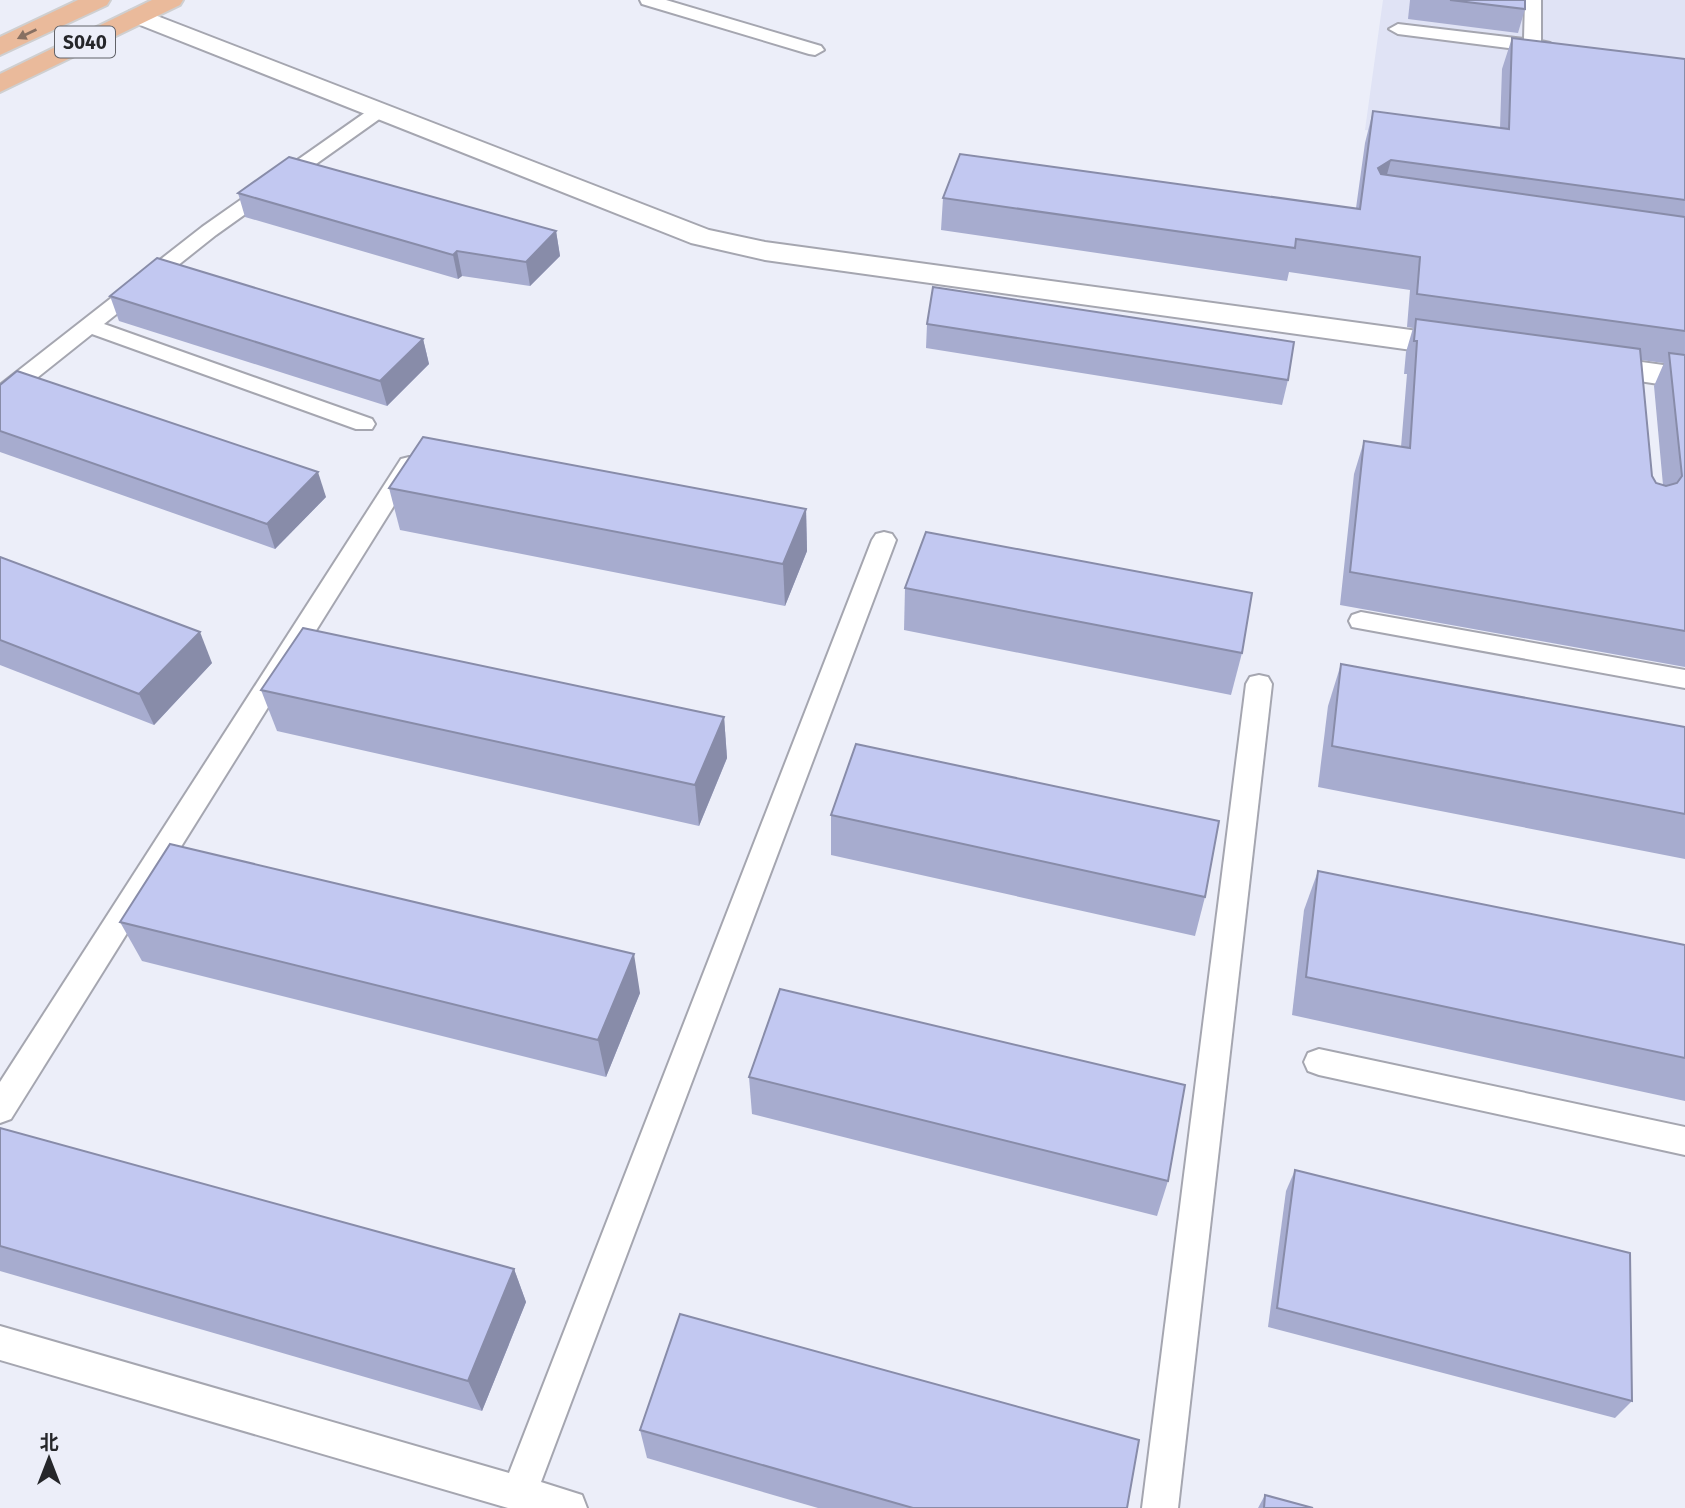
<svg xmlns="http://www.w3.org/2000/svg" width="1685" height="1508" font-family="'Fira Sans','Noto Sans SC',sans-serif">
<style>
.built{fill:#e0e3f5}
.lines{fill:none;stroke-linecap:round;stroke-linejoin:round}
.service-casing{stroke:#a5a6b0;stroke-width:4}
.minor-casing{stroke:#a5a6b0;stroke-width:4}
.primary-casing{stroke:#cfcfd0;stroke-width:4}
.service{fill:#fff;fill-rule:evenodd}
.minor{fill:#fff;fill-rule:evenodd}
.primary{fill:#eaba9b;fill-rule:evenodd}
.wall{fill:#a7accf;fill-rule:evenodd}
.shaded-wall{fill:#888ca9}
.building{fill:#c2c8f1;stroke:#888ca9;stroke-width:2}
.oneway{fill:#887062}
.labels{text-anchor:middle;stroke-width:6;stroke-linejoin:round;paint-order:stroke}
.shield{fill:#eceef9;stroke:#616268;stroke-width:2}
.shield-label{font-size:19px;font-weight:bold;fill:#25262a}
</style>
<rect width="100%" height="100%" fill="#eceef9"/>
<path class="built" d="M 1383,0 L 1685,0 L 1685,173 L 1365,130 Z"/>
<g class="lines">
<g class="service-casing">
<g id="service">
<path d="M 640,0 L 666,0 L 821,46 L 824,50 L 815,55 L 809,54 L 642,4 Z"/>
<path d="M 1525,0 L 1541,0 L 1541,41 L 1550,43 L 1553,47 L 1550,51 L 1532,51 L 1398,34 L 1389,29 L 1398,24 L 1524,39 Z"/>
<path d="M 379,106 L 388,111 L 385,115 L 216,235 L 104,324 L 372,419 L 375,424 L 372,429 L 356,429 L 92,334 L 8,401 L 0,403 L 0,385 L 202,227 L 373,107 Z"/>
<path d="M 409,457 L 417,459 L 420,464 L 11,1119 L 0,1123 L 0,1082 L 401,459 Z"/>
<path d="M 884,532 L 892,534 L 896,540 L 541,1482 L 582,1495 L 587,1508 L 508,1508 L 0,1360 L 0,1326 L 509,1473 L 872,540 L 876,534 Z"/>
<path d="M 1361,612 L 1685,670 L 1685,688 L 1352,627 L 1349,621 L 1352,615 Z"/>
<path d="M 1259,675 L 1268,677 L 1272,684 L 1178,1508 L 1142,1508 L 1246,684 L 1250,677 Z"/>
<path d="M 1319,1049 L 1685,1127 L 1685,1155 L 1319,1075 L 1308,1071 L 1304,1062 L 1308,1053 Z"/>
</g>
</g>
<g class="minor-casing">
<g id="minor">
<path d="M 139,9 L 709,230 L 765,242 L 1462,337 L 1473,340 L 1477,347 L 1473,354 L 1462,357 L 765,260 L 691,243 L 130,21 L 127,16 L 130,11 Z"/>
<path d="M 1591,355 L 1685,368 L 1685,388 L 1580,372 L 1575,365 L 1580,358 Z"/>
</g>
</g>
<g class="primary-casing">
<g id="primary">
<path d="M 78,0 L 110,0 L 107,5 L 0,55 L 0,37 Z"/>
<path d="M 152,0 L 183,0 L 180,5 L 0,92 L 0,74 Z"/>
</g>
</g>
<use href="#service" class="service"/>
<use href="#minor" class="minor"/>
<use href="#primary" class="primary"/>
</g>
<g class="wall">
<path d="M 1410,0 L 1525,0 L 1525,9 L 1518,33 L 1408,19 Z"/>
<path d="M 1512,38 L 1685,59 L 1685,667 L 1340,605 L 1354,474 L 1364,441 L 1401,447 L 1407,374 L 1404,374 L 1406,352 L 1413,328 L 1407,327 L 1410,290 L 1289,272 L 1287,281 L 941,230 L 943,198 L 1356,208 L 1365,143 L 1373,111 L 1500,128 L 1502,69 ZM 1641,360 L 1664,363 L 1654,386 L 1663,485 L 1656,483 L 1652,476 Z"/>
<path d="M 238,193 L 556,231 L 560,256 L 530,286 L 462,276 L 458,279 L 245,217 Z"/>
<path d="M 110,296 L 423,339 L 429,364 L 387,406 L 119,321 Z"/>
<path d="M 927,324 L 1288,380 L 1282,405 L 926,348 Z"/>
<path d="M 0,385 L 326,497 L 275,549 L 0,452 Z"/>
<path d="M 389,488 L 806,509 L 807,551 L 785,606 L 400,530 Z"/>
<path d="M 0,557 L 212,663 L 154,725 L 0,665 Z"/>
<path d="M 905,588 L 1242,653 L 1231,695 L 904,630 Z"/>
<path d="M 1341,664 L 1685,727 L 1685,859 L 1318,787 L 1328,706 Z"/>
<path d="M 261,690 L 724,717 L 727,758 L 699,826 L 277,731 Z"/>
<path d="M 831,815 L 1205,897 L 1195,936 L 831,855 Z"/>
<path d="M 1318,871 L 1685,945 L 1685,1101 L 1292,1015 L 1304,910 Z"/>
<path d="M 120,922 L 640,993 L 606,1077 L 142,961 Z"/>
<path d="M 749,1077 L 1168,1181 L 1157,1216 L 752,1114 Z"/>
<path d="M 0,1128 L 514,1269 L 526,1302 L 482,1411 L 0,1271 Z"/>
<path d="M 1295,1170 L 1632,1401 L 1615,1418 L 1268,1327 L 1286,1191 Z"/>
<path d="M 640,1430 L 1127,1508 L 818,1508 L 647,1458 Z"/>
<path d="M 1265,1495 L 1313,1508 L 1258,1508 Z"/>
</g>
<g class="shaded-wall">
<path d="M 1391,160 L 1382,192 L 1378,168 Z"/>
<path d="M 556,231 L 560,256 L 530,286 L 526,262 Z"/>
<path d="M 457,251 L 462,276 L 458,279 L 453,255 Z"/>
<path d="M 423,339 L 429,364 L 387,406 L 380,381 Z"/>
<path d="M 318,472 L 326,497 L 275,549 L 267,524 Z"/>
<path d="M 806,509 L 807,551 L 785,606 L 783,564 Z"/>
<path d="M 200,632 L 212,663 L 154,725 L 139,694 Z"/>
<path d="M 724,717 L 727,758 L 699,826 L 695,785 Z"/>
<path d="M 634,954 L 640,993 L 606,1077 L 598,1040 Z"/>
<path d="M 514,1269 L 526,1302 L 482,1411 L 468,1381 Z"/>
</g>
<g class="building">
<path d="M 1450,0 L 1525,0 L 1525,9 Z"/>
<path d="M 1512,38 L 1685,59 L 1685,200 L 1391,160 L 1378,168 L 1381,174 L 1685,217 L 1685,331 L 1417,294 L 1420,257 L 1296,239 L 1295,248 L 943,198 L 960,154 L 1360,209 L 1373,111 L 1509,129 Z"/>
<path d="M 289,157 L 556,231 L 526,262 L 457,251 L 453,255 L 238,193 Z"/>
<path d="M 157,258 L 423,339 L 380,381 L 110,296 Z"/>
<path d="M 933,287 L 1294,342 L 1288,380 L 927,324 Z"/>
<path d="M 1416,319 L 1640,349 L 1652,476 L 1656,483 L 1666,486 L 1677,483 L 1682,476 L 1669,353 L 1685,355 L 1685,631 L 1350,572 L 1364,441 L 1410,448 L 1417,341 L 1414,341 Z"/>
<path d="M 17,371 L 318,472 L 267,524 L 0,431 L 0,385 Z"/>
<path d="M 423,437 L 806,509 L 783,564 L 389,488 Z"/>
<path d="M 926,532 L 1252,593 L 1242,653 L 905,588 Z"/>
<path d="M 0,557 L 200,632 L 139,694 L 0,640 Z"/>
<path d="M 303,628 L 724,717 L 695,785 L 261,690 Z"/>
<path d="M 1341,664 L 1685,727 L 1685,814 L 1332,746 Z"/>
<path d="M 856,744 L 1219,821 L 1205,897 L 831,815 Z"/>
<path d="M 170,844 L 634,954 L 598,1040 L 120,922 Z"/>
<path d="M 1318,871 L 1685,945 L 1685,1058 L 1306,977 Z"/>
<path d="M 780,989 L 1185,1085 L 1168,1181 L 749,1077 Z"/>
<path d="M 0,1128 L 514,1269 L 468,1381 L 0,1246 Z"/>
<path d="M 1295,1170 L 1630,1253 L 1632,1401 L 1277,1308 Z"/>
<path d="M 680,1314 L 1139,1440 L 1127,1508 L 913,1508 L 640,1430 Z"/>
<path d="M 1265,1495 L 1313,1508 L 1264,1508 Z"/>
</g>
<defs><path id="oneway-solid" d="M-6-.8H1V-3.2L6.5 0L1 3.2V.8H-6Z" transform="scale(1.75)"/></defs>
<use class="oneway" href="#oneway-solid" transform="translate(27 34) rotate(154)"/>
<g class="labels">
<rect class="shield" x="55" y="26.5" width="60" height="31" rx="5"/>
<g class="shield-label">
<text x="85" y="49">S040</text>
</g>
</g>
<g transform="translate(49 1459)" stroke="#eceef9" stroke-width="5" paint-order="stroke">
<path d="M0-5L12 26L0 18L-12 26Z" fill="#25262a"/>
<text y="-10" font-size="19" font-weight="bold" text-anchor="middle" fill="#25262a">北</text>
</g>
</svg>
